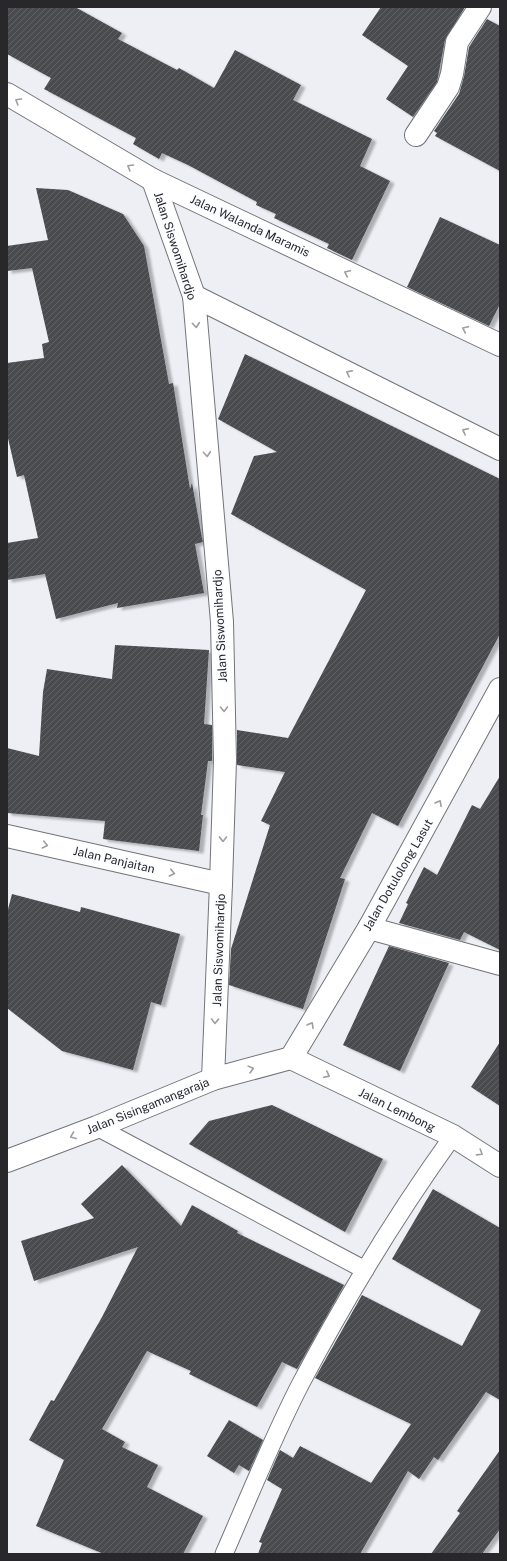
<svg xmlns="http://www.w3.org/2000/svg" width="507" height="1561" font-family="'Public Sans',sans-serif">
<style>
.building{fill:url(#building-hatch);filter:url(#shadow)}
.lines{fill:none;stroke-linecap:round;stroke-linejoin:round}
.lane-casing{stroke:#727479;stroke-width:19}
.street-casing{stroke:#727479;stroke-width:24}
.secondary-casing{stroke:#727479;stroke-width:24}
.highway-casing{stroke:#727479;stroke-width:24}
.lane{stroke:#fff;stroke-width:17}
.street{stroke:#fff;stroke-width:22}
.secondary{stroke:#fff;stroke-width:22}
.highway{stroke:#fff;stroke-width:22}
.oneway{stroke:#9e9ea0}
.labels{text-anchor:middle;stroke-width:4;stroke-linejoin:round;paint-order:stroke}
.street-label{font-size:12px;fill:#28282b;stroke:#fbfcff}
</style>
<defs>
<pattern id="building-hatch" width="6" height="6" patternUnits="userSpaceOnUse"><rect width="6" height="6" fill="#494b50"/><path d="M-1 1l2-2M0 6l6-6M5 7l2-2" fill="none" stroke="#606266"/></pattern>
<filter id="shadow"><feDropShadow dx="4.5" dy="2.5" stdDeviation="1" flood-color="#0004"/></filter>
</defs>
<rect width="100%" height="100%" fill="#edeff5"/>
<g class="building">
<path d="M 7,7 L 75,7 L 122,33 L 118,39 L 177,70 L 179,68 L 214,88 L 235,50 L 301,85 L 293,100 L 372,139 L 360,166 L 390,181 L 352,260 L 327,248 L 329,244 L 274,218 L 276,214 L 256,205 L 257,202 L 188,165 L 162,153 L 159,159 L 133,144 L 136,138 L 44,89 L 51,78 L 7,54 Z"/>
<path d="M 381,7 L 465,7 L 445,40 L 437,82 L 413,117 L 386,99 L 408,66 L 362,35 Z"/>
<path d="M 487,19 L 500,26 L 500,171 L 435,136 L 437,133 L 434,131 L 459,94 L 464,76 L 469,47 Z"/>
<path d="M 36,188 L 68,190 L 123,214 L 144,246 L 169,384 L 173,383 L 190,489 L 192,483 L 202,538 L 203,542 L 195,544 L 204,593 L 117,608 L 118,603 L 56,619 L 45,574 L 7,580 L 7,543 L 38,538 L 24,475 L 17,477 L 7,434 L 7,363 L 44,358 L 42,344 L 49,342 L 32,268 L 7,271 L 7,246 L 48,240 Z"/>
<path d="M 440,217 L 500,245 L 500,304 L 489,326 L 407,287 Z"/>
<path d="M 245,354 L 500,479 L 500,634 L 398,826 L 372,813 L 340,878 L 345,879 L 303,1009 L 229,985 L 231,949 L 270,825 L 261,821 L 285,772 L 237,765 L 237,730 L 288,738 L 366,590 L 231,514 L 254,456 L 277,452 L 218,419 Z"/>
<path d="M 115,645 L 209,650 L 204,724 L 212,725 L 212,761 L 208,761 L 201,815 L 203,815 L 199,851 L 103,839 L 105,821 L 7,813 L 7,748 L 39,756 L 43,692 L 47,669 L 112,679 Z"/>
<path d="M 500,776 L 500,950 L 464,932 L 460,940 L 399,923 L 408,904 L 406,903 L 424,867 L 437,875 L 472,805 L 480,809 Z"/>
<path d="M 12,894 L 80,912 L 81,907 L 180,934 L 161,1005 L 151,1002 L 133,1070 L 62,1051 L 7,1008 L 7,913 Z"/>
<path d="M 389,946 L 449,963 L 400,1071 L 343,1045 Z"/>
<path d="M 500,1042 L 500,1106 L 471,1087 Z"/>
<path d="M 272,1105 L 383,1159 L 345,1232 L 189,1144 L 209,1121 Z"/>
<path d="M 122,1165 L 181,1226 L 192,1205 L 238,1231 L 237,1233 L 344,1285 L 297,1369 L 282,1362 L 257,1407 L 189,1374 L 191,1371 L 147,1351 L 102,1429 L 125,1442 L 122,1447 L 158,1465 L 147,1487 L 203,1516 L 183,1554 L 104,1554 L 36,1526 L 64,1460 L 29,1440 L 51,1400 L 54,1401 L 102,1317 L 138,1247 L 34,1281 L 21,1241 L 94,1218 L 81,1204 Z"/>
<path d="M 433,1189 L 500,1228 L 500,1400 L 486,1392 L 438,1460 L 434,1457 L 419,1479 L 408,1471 L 360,1554 L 258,1554 L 262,1543 L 259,1542 L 282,1489 L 267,1480 L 280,1450 L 293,1458 L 300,1446 L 371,1483 L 411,1424 L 315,1378 L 362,1295 L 462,1346 L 481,1310 L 392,1259 Z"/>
<path d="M 229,1420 L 263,1440 L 249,1471 L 239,1465 L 234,1473 L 207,1456 Z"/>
<path d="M 500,1450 L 500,1529 L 482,1554 L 431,1554 L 460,1513 L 457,1511 Z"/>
</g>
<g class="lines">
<g class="lane-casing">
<g id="lane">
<path d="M 97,1127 L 365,1270"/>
<path d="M 224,1554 C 249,1497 272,1439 301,1383 C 346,1298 396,1215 453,1136"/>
</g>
</g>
<g class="street-casing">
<g id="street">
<path d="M 416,135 L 448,87 L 452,74 L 457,42 L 480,7"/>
<path d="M 153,180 L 194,296 L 222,622 L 225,760 L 221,884"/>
<path d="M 194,296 L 500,449"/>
<path d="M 369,928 L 500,964"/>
</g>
</g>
<g class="secondary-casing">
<g id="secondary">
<path d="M 7,94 L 153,180 L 500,345"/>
<path d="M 291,1058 L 369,928 L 500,689"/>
<path d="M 7,1161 L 97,1127 L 213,1079"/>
</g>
</g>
<g class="highway-casing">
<path id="highway" d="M 7,836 L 221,884 L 213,1079 L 291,1058 L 453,1136 L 500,1166"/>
</g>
<use href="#lane" class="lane"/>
<use href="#street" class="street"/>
<use href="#secondary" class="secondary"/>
<use href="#highway" class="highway"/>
</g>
<defs><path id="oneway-chevron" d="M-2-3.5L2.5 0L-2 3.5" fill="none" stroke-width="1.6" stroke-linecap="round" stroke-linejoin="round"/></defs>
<g class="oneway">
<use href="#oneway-chevron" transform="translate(18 101) rotate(-149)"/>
<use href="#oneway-chevron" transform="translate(130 167) rotate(-149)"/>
<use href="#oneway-chevron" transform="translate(347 273) rotate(-155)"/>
<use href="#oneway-chevron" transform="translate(196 325) rotate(85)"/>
<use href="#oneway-chevron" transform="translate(465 329) rotate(-155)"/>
<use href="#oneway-chevron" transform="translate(349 373) rotate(-153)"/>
<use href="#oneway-chevron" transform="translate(465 431) rotate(-153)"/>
<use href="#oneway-chevron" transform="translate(207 454) rotate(85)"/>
<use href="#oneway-chevron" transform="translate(224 709) rotate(89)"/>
<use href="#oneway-chevron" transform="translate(439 803) rotate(-61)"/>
<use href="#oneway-chevron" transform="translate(223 839) rotate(91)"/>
<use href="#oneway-chevron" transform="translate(45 845) rotate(13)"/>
<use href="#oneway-chevron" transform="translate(172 873) rotate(13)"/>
<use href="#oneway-chevron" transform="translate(215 1021) rotate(92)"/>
<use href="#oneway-chevron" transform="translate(311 1025) rotate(-60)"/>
<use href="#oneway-chevron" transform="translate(251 1069) rotate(-15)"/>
<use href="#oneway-chevron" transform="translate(327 1075) rotate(26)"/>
<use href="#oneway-chevron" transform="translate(73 1136) rotate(159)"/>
<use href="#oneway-chevron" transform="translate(480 1153) rotate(32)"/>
</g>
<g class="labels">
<g class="street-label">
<text transform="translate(250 226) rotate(25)" y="4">Jalan Walanda Maramis</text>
<text transform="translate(175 246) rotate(72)" y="4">Jalan Siswomihardjo</text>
<text transform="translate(220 626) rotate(-93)" y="4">Jalan Siswomihardjo</text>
<text transform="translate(114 860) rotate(13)" y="4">Jalan Panjaitan</text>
<text transform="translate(398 875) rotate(-60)" y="4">Jalan Dotulolong Lasut</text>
<text transform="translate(219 950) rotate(-88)" y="4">Jalan Siswomihardjo</text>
<text transform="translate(148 1106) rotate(-22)" y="4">Jalan Sisingamangaraja</text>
<text transform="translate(397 1110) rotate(26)" y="4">Jalan Lembong</text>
</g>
</g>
<rect width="507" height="1561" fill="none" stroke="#28282b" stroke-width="16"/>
</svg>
